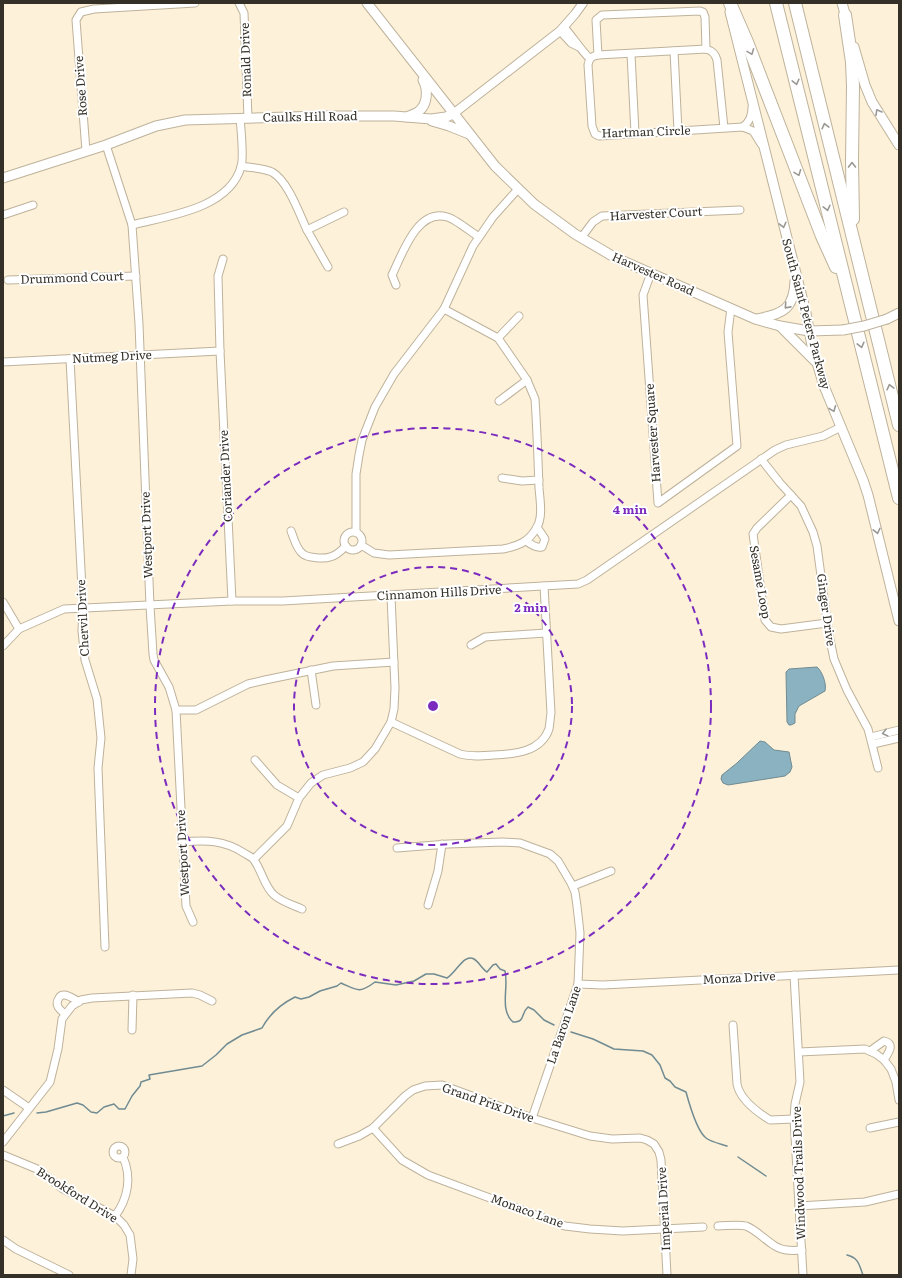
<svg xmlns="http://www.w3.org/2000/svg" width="902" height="1278" font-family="Literata,serif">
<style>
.water{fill:#8ab2c0;stroke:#708b92}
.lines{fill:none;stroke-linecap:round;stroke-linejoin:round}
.stream{stroke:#708b92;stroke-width:1.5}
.minor-casing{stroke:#beb29b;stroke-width:9}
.tertiary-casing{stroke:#beb29b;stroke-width:10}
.secondary-casing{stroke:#beb29b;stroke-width:11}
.motorway-casing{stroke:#beb29b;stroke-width:14}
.minor{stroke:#fff;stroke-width:7}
.tertiary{stroke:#fff;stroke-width:8}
.secondary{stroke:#fff;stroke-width:9}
.motorway{stroke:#fff;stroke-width:12}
.secondary-bridge-casing{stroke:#beb29b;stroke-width:11;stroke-linecap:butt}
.secondary-bridge{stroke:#fff;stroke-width:9}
.oneway{stroke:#9a9893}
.ring{fill:none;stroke:#7b2cbf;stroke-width:2;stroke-dasharray:7 5}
.labels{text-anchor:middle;stroke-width:4;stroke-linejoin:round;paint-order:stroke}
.street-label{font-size:12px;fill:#343027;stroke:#fff}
.centre{fill:#7b2cbf;stroke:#fff;stroke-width:2}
.ring-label{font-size:12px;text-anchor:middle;font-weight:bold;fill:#7b2cbf;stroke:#fff;stroke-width:4;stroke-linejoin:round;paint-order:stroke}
</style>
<rect width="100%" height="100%" fill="#fdf1d9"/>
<g class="water">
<path d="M 817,667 C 822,671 827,684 825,691 L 799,706 L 795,714 L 795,723 L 791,725 L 789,725 L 787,722 L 786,672 L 789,669 Z"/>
<path d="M 760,741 L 765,742 L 774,750 L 789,752 L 792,767 L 790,772 L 785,776 L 728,785 L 723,783 L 721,779 L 722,775 L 737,763 Z"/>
</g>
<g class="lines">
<g class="stream">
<path d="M 571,1032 L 593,1039 L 614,1049 L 643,1051 L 652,1055 L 660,1065 L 665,1078 L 670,1081 L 675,1087 L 686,1092 C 689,1103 697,1131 706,1138 C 711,1142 721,1144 727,1146"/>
<path d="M 37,1113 L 46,1112 L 77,1103 L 83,1105 L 91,1112 L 97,1113 L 104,1107 L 114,1104 L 119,1109 L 125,1109 L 132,1096 L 140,1086 L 141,1082 L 150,1079 L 149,1075 L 202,1066 L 216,1055 L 227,1044 L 242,1035 L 262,1028 C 270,1013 281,1004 295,997 L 301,999 L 309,997 L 320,991 L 337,986 L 341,983 C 357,990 359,994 375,982 L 396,985 L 414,981 L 426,974 L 434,974 L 447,978 C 456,973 464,953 474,959 C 479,962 482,969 487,972 L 493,965 L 496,964 L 500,969 L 505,971 C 509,987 499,1010 513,1022 C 526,1022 520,1014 528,1007 L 534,1010 L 544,1020 L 554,1025"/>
<path d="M 3,1116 L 14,1113"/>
<path d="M 738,1157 L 766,1176"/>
<path d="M 847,1255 C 859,1258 859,1265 863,1275"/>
</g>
<g class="minor-casing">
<g id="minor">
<path d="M 239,3 L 244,13 L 248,118"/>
<path d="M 564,27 C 573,37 580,49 590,59"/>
<path d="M 560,31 L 571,43 L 579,47"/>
<path d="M 674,51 L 678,131"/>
<path d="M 631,54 L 635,133"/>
<path d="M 598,55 L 596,20 L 602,15 L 700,11 L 703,12 L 705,17 L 706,49"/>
<path d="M 743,127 C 750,121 752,116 752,107"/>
<path d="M 724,128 L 717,60 C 715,54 713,51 706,49 L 598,55 C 592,56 589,58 588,65 L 592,126 L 595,134 L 599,136 L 743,127 L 753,131 L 761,144"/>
<path d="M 106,145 L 132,225 L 139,324 L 150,606 L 153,654 L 154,660 L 169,687 L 176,710 L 186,906 L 193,922"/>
<path d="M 86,151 L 76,20 L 81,12 L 94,9 L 195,3"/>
<path d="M 241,166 C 251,168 263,168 272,172 C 288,181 299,213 307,230 C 314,242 321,255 328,267"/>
<path d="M 3,215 L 33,205"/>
<path d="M 132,225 C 167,216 229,209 241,167 C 244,158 241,129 240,118"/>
<path d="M 307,230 L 344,212"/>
<path d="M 581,238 L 593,222 L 602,216 L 740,210"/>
<path d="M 223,259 L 218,276 L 220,351 L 232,601"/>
<path d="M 651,273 L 643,295 L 658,503 L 737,446 L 728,332 L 731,308"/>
<path d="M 8,280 L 136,276"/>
<path d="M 396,285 L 392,275 C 402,255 417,208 447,217 C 454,218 472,233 479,237"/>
<path d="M 498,338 L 519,316"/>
<path d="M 70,359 L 83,608 L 82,631 L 85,660 L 97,699 L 101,738 L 98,768 L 105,947"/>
<path d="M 3,362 L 220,351"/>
<path d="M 499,401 L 527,380"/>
<path d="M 761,459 L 780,483 L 801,506 L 813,532 L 817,546 L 829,635 L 834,659 L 847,690 L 868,729 L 878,768"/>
<path d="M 502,478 L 522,481 L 539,480"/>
<path d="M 791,495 L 757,528 L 753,534 L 765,620 L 771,627 L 781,629 L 827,623"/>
<path d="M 291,531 C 294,538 296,549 303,554 C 308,558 324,559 330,557 C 336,556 342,550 346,546"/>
<circle cx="353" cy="541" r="9"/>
<path d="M 356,532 L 356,474 L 359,455 L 362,440 L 375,407 L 394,374 L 444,309 L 473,246 L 493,217 L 518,189"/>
<path d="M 526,541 C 532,545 536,548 542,547 L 545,539 L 537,527"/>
<path d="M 361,545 L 374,553 L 389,555 L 503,549 C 518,546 529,542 537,527 C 543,517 540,500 539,488 C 538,458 537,429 535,399 L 527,380 L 498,338 L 444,309"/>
<path d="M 3,602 L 19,629"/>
<path d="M 471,645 L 485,637 L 546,633"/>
<path d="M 3,646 L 19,629 L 64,609 L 232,601 L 283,601 L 578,584 L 587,580 L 775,450 L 786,445 L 823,436 L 841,427"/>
<path d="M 311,670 L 316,705"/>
<path d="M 176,710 L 196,710 L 248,684 L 265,680 L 333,666 L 394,662"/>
<path d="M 391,722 L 460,754 C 471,757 482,756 494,755 C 515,754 541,752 549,729 C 550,724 550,718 551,713 L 544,586"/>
<path d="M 871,737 L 899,730"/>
<path d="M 873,744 L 899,738"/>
<path d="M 255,760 L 277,785 L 299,798"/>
<path d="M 182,842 C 206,840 224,840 244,853 C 247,855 252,857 254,860 C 262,871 264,886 274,895 C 282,902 293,905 302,909"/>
<path d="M 397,848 L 448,844 L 503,842 L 520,843 L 550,854 L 558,861 L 571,883 L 575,892 L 577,906 L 580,933 L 578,984 L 532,1118"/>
<path d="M 254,859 L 287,826 L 299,798 L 311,783 L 323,775 L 350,768 L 363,762 L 375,749 L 391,722 L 394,709 L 395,688 L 391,596"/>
<path d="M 573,886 L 611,871"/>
<path d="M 428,905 L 438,871 L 442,844"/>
<path d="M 794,975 L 800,1082 L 795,1104 L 794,1119 L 803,1275"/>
<path d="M 578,984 L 603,985 L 899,970"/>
<path d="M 65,1014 C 60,1010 54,1005 59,998 C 60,996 61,995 64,995 C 69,995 74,999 79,1002"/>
<path d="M 733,1025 L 737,1084 C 740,1100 757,1112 770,1120 L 794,1119"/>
<path d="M 132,1030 L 133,995"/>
<path d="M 870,1051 L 884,1041 C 896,1044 888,1053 884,1060"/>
<path d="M 799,1052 L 865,1049 L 876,1054 L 884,1060 L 891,1069 L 896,1082 L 899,1100"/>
<path d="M 3,1090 L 29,1108"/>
<path d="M 373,1128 L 402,1160 L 428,1175 L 565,1226 L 590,1229 L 623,1231 L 703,1227"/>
<path d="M 870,1128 L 899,1122"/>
<path d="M 3,1142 L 50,1082 L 58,1049 L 62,1019 L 72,1006 L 81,1000 L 92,998 L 192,993 L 200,995 L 212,1001"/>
<path d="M 338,1144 L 359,1136 L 373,1128 L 405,1096 L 413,1090 L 425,1086 L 442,1085 L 532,1118 L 590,1136 L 612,1139 L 640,1138 L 647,1140 L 654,1144 L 659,1152 L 661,1160 L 667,1275"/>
<circle cx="119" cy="1152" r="6"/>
<path d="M 3,1155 L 37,1169 L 63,1189 L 115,1216 L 124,1225 L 130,1235 L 133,1259 L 131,1275"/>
<path d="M 799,1206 L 865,1202 L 899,1194"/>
<path d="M 115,1216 C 128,1199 132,1177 123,1157"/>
<path d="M 718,1226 C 726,1226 738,1224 746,1226 C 756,1230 763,1238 772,1244 C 781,1251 791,1251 802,1250"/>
<path d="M 3,1240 L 16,1249 L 69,1275"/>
</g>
</g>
<g class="tertiary-casing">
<path id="tertiary" d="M 453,114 L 560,31 L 575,14 L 583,3"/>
</g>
<g class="secondary-casing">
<g id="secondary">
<path d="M 367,3 L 495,166 L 534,204 L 575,234 L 614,257 L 755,319 L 780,326 L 809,331 L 843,330"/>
<path d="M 842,3 L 847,21"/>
<path d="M 730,12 L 806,313 L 812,346 L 824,386 L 863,480 L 868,495 L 899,621"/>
<path d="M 854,47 L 865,85 L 872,102 L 899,145"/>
<path d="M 407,117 C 411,115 416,114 419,111 C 428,104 428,89 423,80"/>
<path d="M 432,121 L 449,126 L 469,134"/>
<path d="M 3,178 L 106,145 L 156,126 L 185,120 L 322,116 L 394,116 L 431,119 L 446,117 L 453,114"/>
<path d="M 757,319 C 783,314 794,309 795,281"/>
<path d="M 887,319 L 899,313"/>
<path d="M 780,326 L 816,362"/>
</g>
</g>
<g class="motorway-casing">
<g id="motorway">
<path d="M 730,3 L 747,42 L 822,236 L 836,267"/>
<path d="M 776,3 L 899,498"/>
<path d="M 795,3 L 899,425"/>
<path d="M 845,15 L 852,62 L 853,86 L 852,161 L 853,219"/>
</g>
</g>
<use href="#minor" class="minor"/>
<use href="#tertiary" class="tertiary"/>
<use href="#secondary" class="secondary"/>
<use href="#motorway" class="motorway"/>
<g class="secondary-bridge-casing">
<path id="secondary-bridge" d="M 843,330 L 864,326 L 887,319"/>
</g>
<use href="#secondary-bridge" class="secondary-bridge"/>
</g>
<defs><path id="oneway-chevron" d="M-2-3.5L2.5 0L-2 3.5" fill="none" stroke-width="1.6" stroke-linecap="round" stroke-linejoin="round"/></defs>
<g class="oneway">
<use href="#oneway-chevron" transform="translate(751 52) rotate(69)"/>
<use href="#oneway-chevron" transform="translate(796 82) rotate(76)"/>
<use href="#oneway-chevron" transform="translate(878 112) rotate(-120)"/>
<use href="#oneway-chevron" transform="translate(825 126) rotate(-104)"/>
<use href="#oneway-chevron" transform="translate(852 165) rotate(-90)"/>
<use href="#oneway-chevron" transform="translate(798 173) rotate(69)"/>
<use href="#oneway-chevron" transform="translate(827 208) rotate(76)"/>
<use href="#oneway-chevron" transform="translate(783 225) rotate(76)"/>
<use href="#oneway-chevron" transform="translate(787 306) rotate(132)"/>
<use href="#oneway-chevron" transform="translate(861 345) rotate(76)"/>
<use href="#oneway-chevron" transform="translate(890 387) rotate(-104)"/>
<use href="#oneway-chevron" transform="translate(833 409) rotate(68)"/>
<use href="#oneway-chevron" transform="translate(877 531) rotate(77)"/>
<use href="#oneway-chevron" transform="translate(885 733) rotate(166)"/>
</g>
<g class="ring">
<circle cx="433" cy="706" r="139"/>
<circle cx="433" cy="706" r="278"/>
</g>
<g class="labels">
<g class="street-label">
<text transform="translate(246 60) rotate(-92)" y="4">Ronald Drive</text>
<text transform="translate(81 86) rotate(-94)" y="4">Rose Drive</text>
<text transform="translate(310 117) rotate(-1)" y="4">Caulks Hill Road</text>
<text transform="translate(646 132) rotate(-2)" y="4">Hartman Circle</text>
<text transform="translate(656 214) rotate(-3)" y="4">Harvester Court</text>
<text transform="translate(653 274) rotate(24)" y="4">Harvester Road</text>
<text transform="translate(72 278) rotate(-2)" y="4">Drummond Court</text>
<text transform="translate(806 314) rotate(75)" y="4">South Saint Peters Parkway</text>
<text transform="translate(112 357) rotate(-3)" y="4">Nutmeg Drive</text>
<text transform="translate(653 433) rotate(-94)" y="4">Harvester Square</text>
<text transform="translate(226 476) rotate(-93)" y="4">Coriander Drive</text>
<text transform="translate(147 535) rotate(-92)" y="4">Westport Drive</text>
<text transform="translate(760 582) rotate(80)" y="4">Sesame Loop</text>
<text transform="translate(439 593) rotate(-3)" y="4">Cinnamon Hills Drive</text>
<text transform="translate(826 610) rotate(82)" y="4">Ginger Drive</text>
<text transform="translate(83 618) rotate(-93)" y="4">Chervil Drive</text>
<text transform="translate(183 853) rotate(-93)" y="4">Westport Drive</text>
<text transform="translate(739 978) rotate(-3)" y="4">Monza Drive</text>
<text transform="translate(564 1025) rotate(-71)" y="4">La Baron Lane</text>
<text transform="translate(488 1103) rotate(19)" y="4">Grand Prix Drive</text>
<text transform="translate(799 1173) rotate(-92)" y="4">Windwood Trails Drive</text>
<text transform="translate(77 1195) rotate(32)" y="4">Brookford Drive</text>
<text transform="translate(664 1209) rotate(-93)" y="4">Imperial Drive</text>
<text transform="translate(527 1211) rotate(20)" y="4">Monaco Lane</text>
</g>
</g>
<circle cx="433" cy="706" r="6" class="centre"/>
<g class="ring-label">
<text x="630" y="514">4 min</text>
<text x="531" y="612">2 min</text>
</g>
<rect width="902" height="1278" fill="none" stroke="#343027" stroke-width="8"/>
</svg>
